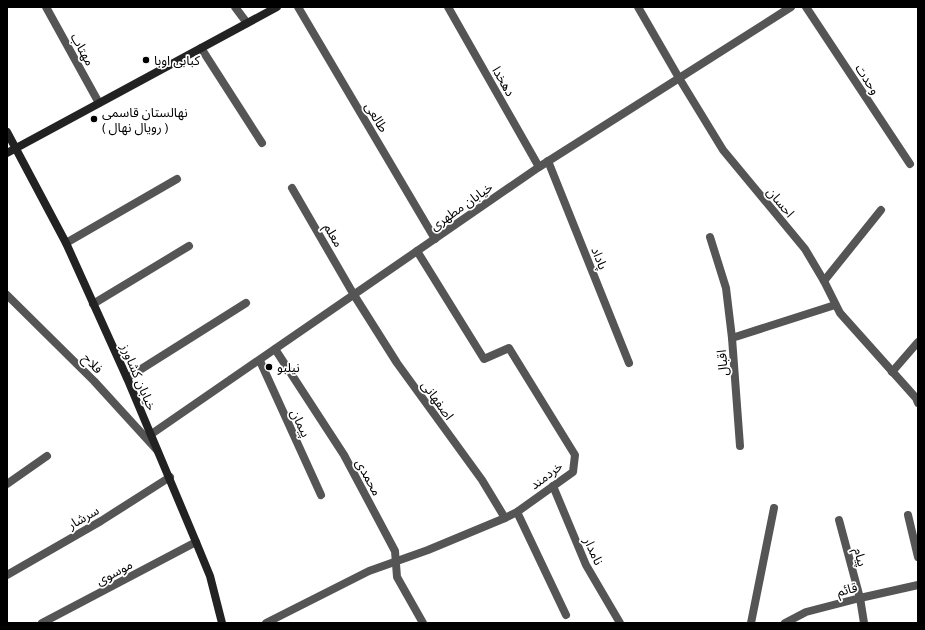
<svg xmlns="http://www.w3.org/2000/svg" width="925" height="630" font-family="'Archivo Narrow','Noto Sans Arabic',sans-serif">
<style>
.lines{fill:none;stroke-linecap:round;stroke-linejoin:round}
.lane{stroke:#555;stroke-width:8}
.street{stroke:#555;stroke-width:8}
.secondary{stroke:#222;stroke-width:8}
.poi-dot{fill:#000;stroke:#fff;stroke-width:1.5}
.labels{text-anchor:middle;stroke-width:3.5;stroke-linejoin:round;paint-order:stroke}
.street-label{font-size:13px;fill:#000;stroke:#fff}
.poi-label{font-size:13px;fill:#000;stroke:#fff;text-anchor:start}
</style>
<rect width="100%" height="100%" fill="#fff"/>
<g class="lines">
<g class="lane">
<path d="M 46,7 L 99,103"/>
<path d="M 806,7 L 910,164"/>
<path d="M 260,361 L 321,495"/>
<path d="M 908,515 L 918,557"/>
</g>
<g class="street">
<path d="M 235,7 L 247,23"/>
<path d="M 298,7 L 435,239"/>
<path d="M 448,7 L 539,167"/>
<path d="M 638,7 L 679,78 L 723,150 L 805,249 L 824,281 L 840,313 L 916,398 L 918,403"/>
<path d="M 201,48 L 262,143"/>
<path d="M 548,161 L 629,363"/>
<path d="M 292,188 L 354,295 L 397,363 L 482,480 L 505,518"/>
<path d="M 710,237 L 726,288 L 732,338"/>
<path d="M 66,243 L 177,179"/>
<path d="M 824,281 L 881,210"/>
<path d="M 7,295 L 94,381 L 157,450"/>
<path d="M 93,304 L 189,246"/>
<path d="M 275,349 L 344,455 L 395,551 L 397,577 L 423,623"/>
<path d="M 892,372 L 918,342"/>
<path d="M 127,378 L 246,303"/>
<path d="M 150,435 L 539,167 L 791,7"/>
<path d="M 740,446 L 732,338 L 835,305"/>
<path d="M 7,484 L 47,456"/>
<path d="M 553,486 L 586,565 L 620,623"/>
<path d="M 517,512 L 566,615"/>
<path d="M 839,520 L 860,598 L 864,623"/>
<path d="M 7,575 L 101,521 L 170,477"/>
<path d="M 42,623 L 196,542"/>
<path d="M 266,623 L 369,571 L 428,550 L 505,518 L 517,512 L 573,472 L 575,455 L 509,348 L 484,359 L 417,251"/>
<path d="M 751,623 L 774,508"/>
<path d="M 785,623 L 806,612 L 860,598 L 918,585"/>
</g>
<g class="secondary">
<path d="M 7,132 L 66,243 L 127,378 L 196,542 L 210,576 L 222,623"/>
<path d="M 7,153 L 277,7"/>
</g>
</g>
<g class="poi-dot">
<circle cx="146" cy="60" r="4"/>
<circle cx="94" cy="119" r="4"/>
<circle cx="269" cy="367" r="4"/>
</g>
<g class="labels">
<g class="street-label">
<text transform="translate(83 49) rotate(61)" y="5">مهتاب</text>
<text transform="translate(868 79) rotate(57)" y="5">وحدت</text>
<text transform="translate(504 81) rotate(60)" y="5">دهخدا</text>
<text transform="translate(377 117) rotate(59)" y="5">طالعی</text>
<text transform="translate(781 202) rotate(50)" y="5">احسان</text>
<text transform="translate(461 206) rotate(-35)" y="5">خیابان مطهری</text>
<text transform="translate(334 235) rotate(60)" y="5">معلم</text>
<text transform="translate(600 258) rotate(68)" y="5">پاداد</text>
<text transform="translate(93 363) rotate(46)" y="5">فلاح</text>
<text transform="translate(722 363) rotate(-95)" y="5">اقبال</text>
<text transform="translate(139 377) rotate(67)" y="5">خیابان کشاورز</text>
<text transform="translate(438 400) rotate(54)" y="5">اصفهانی</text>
<text transform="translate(301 423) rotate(65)" y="5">پیمان</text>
<text transform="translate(546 475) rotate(-37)" y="5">خردمند</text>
<text transform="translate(369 477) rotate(62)" y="5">محمدی</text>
<text transform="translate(83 517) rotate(-30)" y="5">سرشار</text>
<text transform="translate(594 551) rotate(65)" y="5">نامدار</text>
<text transform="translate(861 557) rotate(75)" y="5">پیام</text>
<text transform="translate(114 572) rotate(-28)" y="5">موسوی</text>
<text transform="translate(847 589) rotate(-14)" y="5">قائم</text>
</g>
<g class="poi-label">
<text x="154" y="65">کبابی اوبا</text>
<text x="102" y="117">نهالستان قاسمی<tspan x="102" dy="15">( رویال نهال )</tspan></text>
<text x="277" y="372">نیلبو</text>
</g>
</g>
<rect width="925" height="630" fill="none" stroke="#000000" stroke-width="16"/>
</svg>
